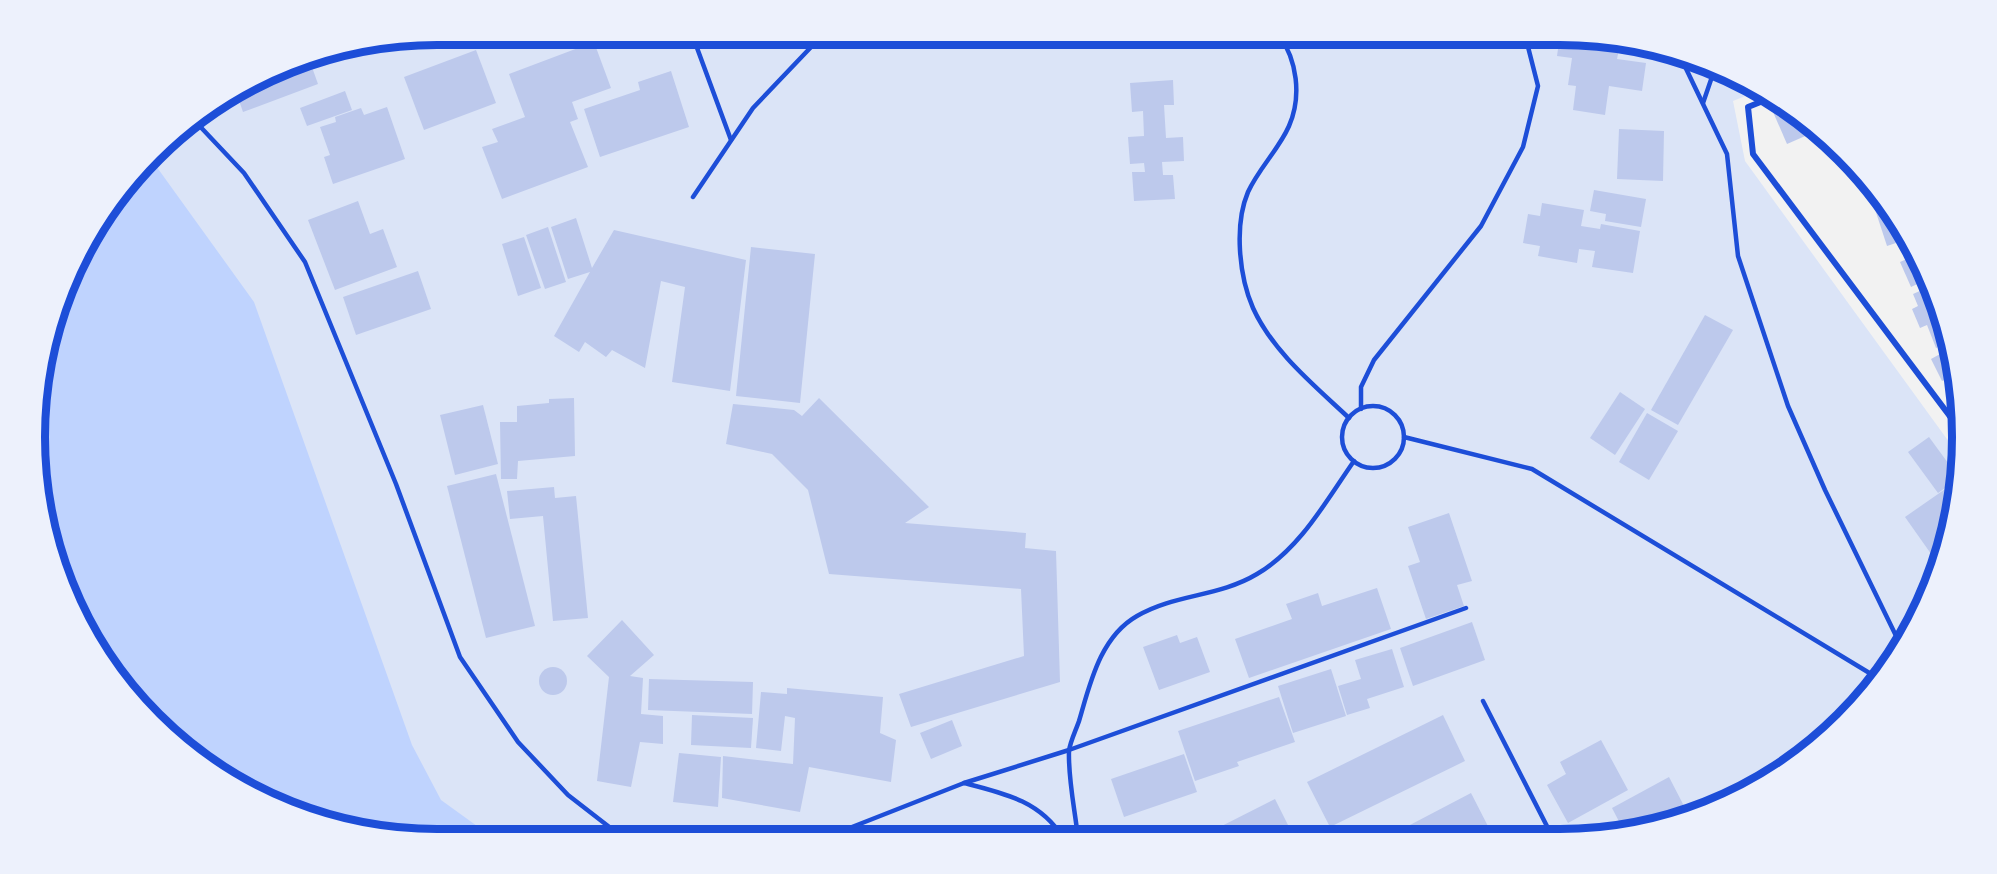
<svg xmlns="http://www.w3.org/2000/svg" width="1997" height="874" font-family="Karla,sans-serif">
<style>
.green{fill:#dbe4f7}
.water{fill:#bfd3fe}
.building{fill:#bdc9ec}
.lines{fill:none;stroke-linecap:round;stroke-linejoin:round}
.service{stroke:#1d4ed8;stroke-width:4.5}
.minor{stroke:#1d4ed8;stroke-width:6}
.rim{fill:none;stroke:#1d4ed8;stroke-width:8}
</style>
<rect width="100%" height="100%" fill="#f2f2f2"/>
<path class="green" d="M 437,35 L 1560,35 L 1690,56 L 1763,89 L 1733,101 L 1745,161 L 1960,457 L 1959,490 L 1941,567 L 1880,682 L 1805,756 L 1714,809 L 1613,836 L 437,839 L 307,818 L 236,786 L 172,740 L 88,638 L 56,567 L 38,490 L 42,359 L 88,236 L 172,134 L 236,88 L 307,56 Z"/>
<path class="water" d="M 151,159 L 254,302 L 412,745 L 441,800 L 495,839 L 437,839 L 307,818 L 236,786 L 172,740 L 88,638 L 56,567 L 38,490 L 42,359 L 88,236 Z"/>
<g class="building">
<path d="M 1560,35 L 1620,44 L 1617,59 L 1646,63 L 1642,91 L 1609,86 L 1605,115 L 1573,110 L 1576,86 L 1568,85 L 1572,58 L 1557,56 Z"/>
<path d="M 594,42 L 611,88 L 572,102 L 578,119 L 570,122 L 588,167 L 502,199 L 482,147 L 498,142 L 492,129 L 525,117 L 509,74 Z"/>
<path d="M 476,50 L 496,103 L 424,130 L 404,77 Z"/>
<path d="M 308,56 L 318,84 L 243,112 L 235,89 Z"/>
<path d="M 671,71 L 689,127 L 600,157 L 584,109 L 640,90 L 638,82 Z"/>
<path d="M 1173,80 L 1174,105 L 1164,105 L 1166,138 L 1183,137 L 1184,161 L 1162,162 L 1163,175 L 1173,175 L 1175,199 L 1134,201 L 1132,172 L 1145,172 L 1144,163 L 1130,164 L 1128,137 L 1144,136 L 1143,111 L 1132,112 L 1130,83 Z"/>
<path d="M 345,91 L 352,110 L 307,126 L 300,108 Z"/>
<path d="M 1779,101 L 1819,130 L 1787,144 L 1770,105 Z"/>
<path d="M 387,107 L 405,159 L 333,184 L 324,157 L 330,155 L 320,127 L 336,122 L 335,117 L 361,108 L 364,115 Z"/>
<path d="M 1619,129 L 1664,131 L 1663,181 L 1617,179 Z"/>
<path d="M 1594,190 L 1646,199 L 1641,227 L 1605,221 L 1606,214 L 1590,211 Z"/>
<path d="M 1878,191 L 1880,192 L 1908,239 L 1887,246 L 1870,194 Z"/>
<path d="M 358,201 L 370,234 L 383,229 L 397,267 L 335,290 L 308,220 Z"/>
<path d="M 1542,203 L 1584,210 L 1581,226 L 1600,229 L 1601,224 L 1640,231 L 1633,273 L 1592,267 L 1595,251 L 1579,249 L 1577,263 L 1538,256 L 1540,246 L 1523,243 L 1528,214 L 1540,216 Z"/>
<path d="M 576,218 L 592,268 L 614,230 L 746,260 L 730,391 L 672,382 L 685,287 L 661,281 L 645,368 L 612,350 L 606,357 L 585,342 L 579,352 L 554,336 L 590,272 L 568,279 L 551,227 Z"/>
<path d="M 548,227 L 566,282 L 545,289 L 526,235 Z"/>
<path d="M 524,237 L 541,288 L 518,296 L 502,244 Z"/>
<path d="M 751,247 L 815,254 L 800,403 L 736,396 Z"/>
<path d="M 1918,254 L 1928,279 L 1911,287 L 1900,262 Z"/>
<path d="M 418,271 L 431,309 L 356,335 L 343,297 Z"/>
<path d="M 1931,286 L 1950,342 L 1936,348 L 1927,325 L 1920,328 L 1912,309 L 1918,306 L 1913,294 Z"/>
<path d="M 1705,315 L 1733,330 L 1678,425 L 1651,410 Z"/>
<path d="M 1951,348 L 1958,389 L 1957,389 L 1952,377 L 1942,381 L 1931,359 Z"/>
<path d="M 1620,392 L 1645,409 L 1615,455 L 1590,438 Z"/>
<path d="M 574,398 L 575,456 L 518,461 L 517,479 L 501,479 L 500,422 L 517,422 L 517,406 L 549,403 L 549,399 Z"/>
<path d="M 819,398 L 929,507 L 905,523 L 1026,533 L 1025,548 L 1056,551 L 1060,682 L 911,727 L 899,694 L 1024,656 L 1021,589 L 829,574 L 808,490 L 772,454 L 726,444 L 733,404 L 794,410 L 802,416 Z"/>
<path d="M 483,405 L 498,464 L 455,475 L 440,415 Z"/>
<path d="M 1647,413 L 1678,431 L 1649,480 L 1619,462 Z"/>
<path d="M 1929,437 L 1959,478 L 1938,493 L 1908,452 Z"/>
<path d="M 496,474 L 535,626 L 486,638 L 447,486 Z"/>
<path d="M 1951,485 L 1958,495 L 1941,568 L 1905,517 Z"/>
<path d="M 554,487 L 555,498 L 576,496 L 588,618 L 553,621 L 543,516 L 510,519 L 507,491 Z"/>
<path d="M 1449,513 L 1472,581 L 1457,585 L 1464,606 L 1426,619 L 1408,566 L 1420,562 L 1408,527 Z"/>
<path d="M 1377,588 L 1391,629 L 1249,678 L 1235,639 L 1292,619 L 1286,604 L 1318,593 L 1322,606 Z"/>
<path d="M 622,620 L 654,655 L 630,676 L 643,678 L 641,714 L 663,716 L 663,744 L 640,742 L 631,787 L 597,781 L 609,677 L 587,656 Z"/>
<path d="M 1472,622 L 1485,660 L 1413,686 L 1400,648 Z"/>
<path d="M 1177,635 L 1180,643 L 1197,637 L 1210,672 L 1159,690 L 1143,647 Z"/>
<path d="M 1392,649 L 1404,687 L 1367,699 L 1370,708 L 1347,715 L 1338,686 L 1361,679 L 1355,660 Z"/>
<circle cx="553" cy="681" r="14"/>
<path d="M 1331,669 L 1346,716 L 1293,733 L 1278,686 Z"/>
<path d="M 649,679 L 753,682 L 752,714 L 648,710 Z"/>
<path d="M 787,688 L 883,697 L 880,733 L 896,740 L 891,782 L 809,767 L 800,812 L 722,798 L 723,756 L 793,764 L 795,718 L 785,716 L 781,751 L 756,748 L 761,692 L 787,694 Z"/>
<path d="M 1279,697 L 1295,742 L 1237,762 L 1239,766 L 1195,781 L 1178,731 Z"/>
<path d="M 692,715 L 753,718 L 751,748 L 691,745 Z"/>
<path d="M 1443,715 L 1465,761 L 1330,827 L 1307,782 Z"/>
<path d="M 952,720 L 962,746 L 931,759 L 920,733 Z"/>
<path d="M 1601,740 L 1628,790 L 1568,823 L 1547,785 L 1566,774 L 1560,762 Z"/>
<path d="M 679,753 L 721,757 L 718,807 L 673,802 Z"/>
<path d="M 1184,754 L 1197,792 L 1124,817 L 1111,779 Z"/>
<path d="M 1669,777 L 1684,806 L 1642,828 L 1625,833 L 1612,808 Z"/>
<path d="M 1471,793 L 1493,836 L 1387,837 Z"/>
<path d="M 1275,799 L 1294,837 L 1200,837 Z"/>
</g>
<g class="lines">
<g class="service">
<path d="M 657,35 L 813,45 L 837,35"/>
<path d="M 1279,35 C 1297,60 1302,96 1289,126 C 1279,149 1259,168 1248,192 C 1234,225 1239,276 1253,308 C 1273,352 1314,385 1349,418"/>
<path d="M 693,37 L 731,140"/>
<path d="M 1679,54 L 1727,154 L 1738,256 L 1788,406 L 1825,490 L 1900,644"/>
<path d="M 1703,103 L 1715,68"/>
<path d="M 193,119 L 244,173 L 305,262 L 396,484 L 460,657 L 518,742 L 568,795 L 617,833 L 635,839"/>
<path d="M 693,197 L 753,108 L 813,45"/>
<circle cx="1373" cy="437" r="31"/>
<path d="M 1361,409 L 1361,387 L 1374,360 L 1481,226 L 1523,147 L 1538,86 L 1525,35"/>
<path d="M 1404,437 L 1532,469 L 1881,680"/>
<path d="M 1483,701 L 1552,836"/>
<path d="M 964,783 C 1003,793 1041,801 1063,838"/>
<path d="M 824,838 L 964,783 L 1069,750 L 1466,608"/>
<path d="M 1078,838 C 1075,810 1068,779 1069,751 C 1070,742 1076,730 1079,721 C 1090,684 1100,637 1137,616 C 1174,594 1219,597 1257,574 C 1300,549 1326,501 1354,461"/>
</g>
<g class="minor">
<path d="M 1773,97 L 1748,107 L 1753,154 L 1961,431"/>
<path d="M 1950,416 L 1961,410"/>
</g>
</g>
<path d="M0 0H1997V874H0ZM437 45H1560A392 392 0 0 1 1952 437V437A392 392 0 0 1 1560 829H437A392 392 0 0 1 45 437V437A392 392 0 0 1 437 45Z" fill="#edf1fc" fill-rule="evenodd"/>
<path class="rim" d="M437 45H1560A392 392 0 0 1 1952 437V437A392 392 0 0 1 1560 829H437A392 392 0 0 1 45 437V437A392 392 0 0 1 437 45Z"/>
</svg>
